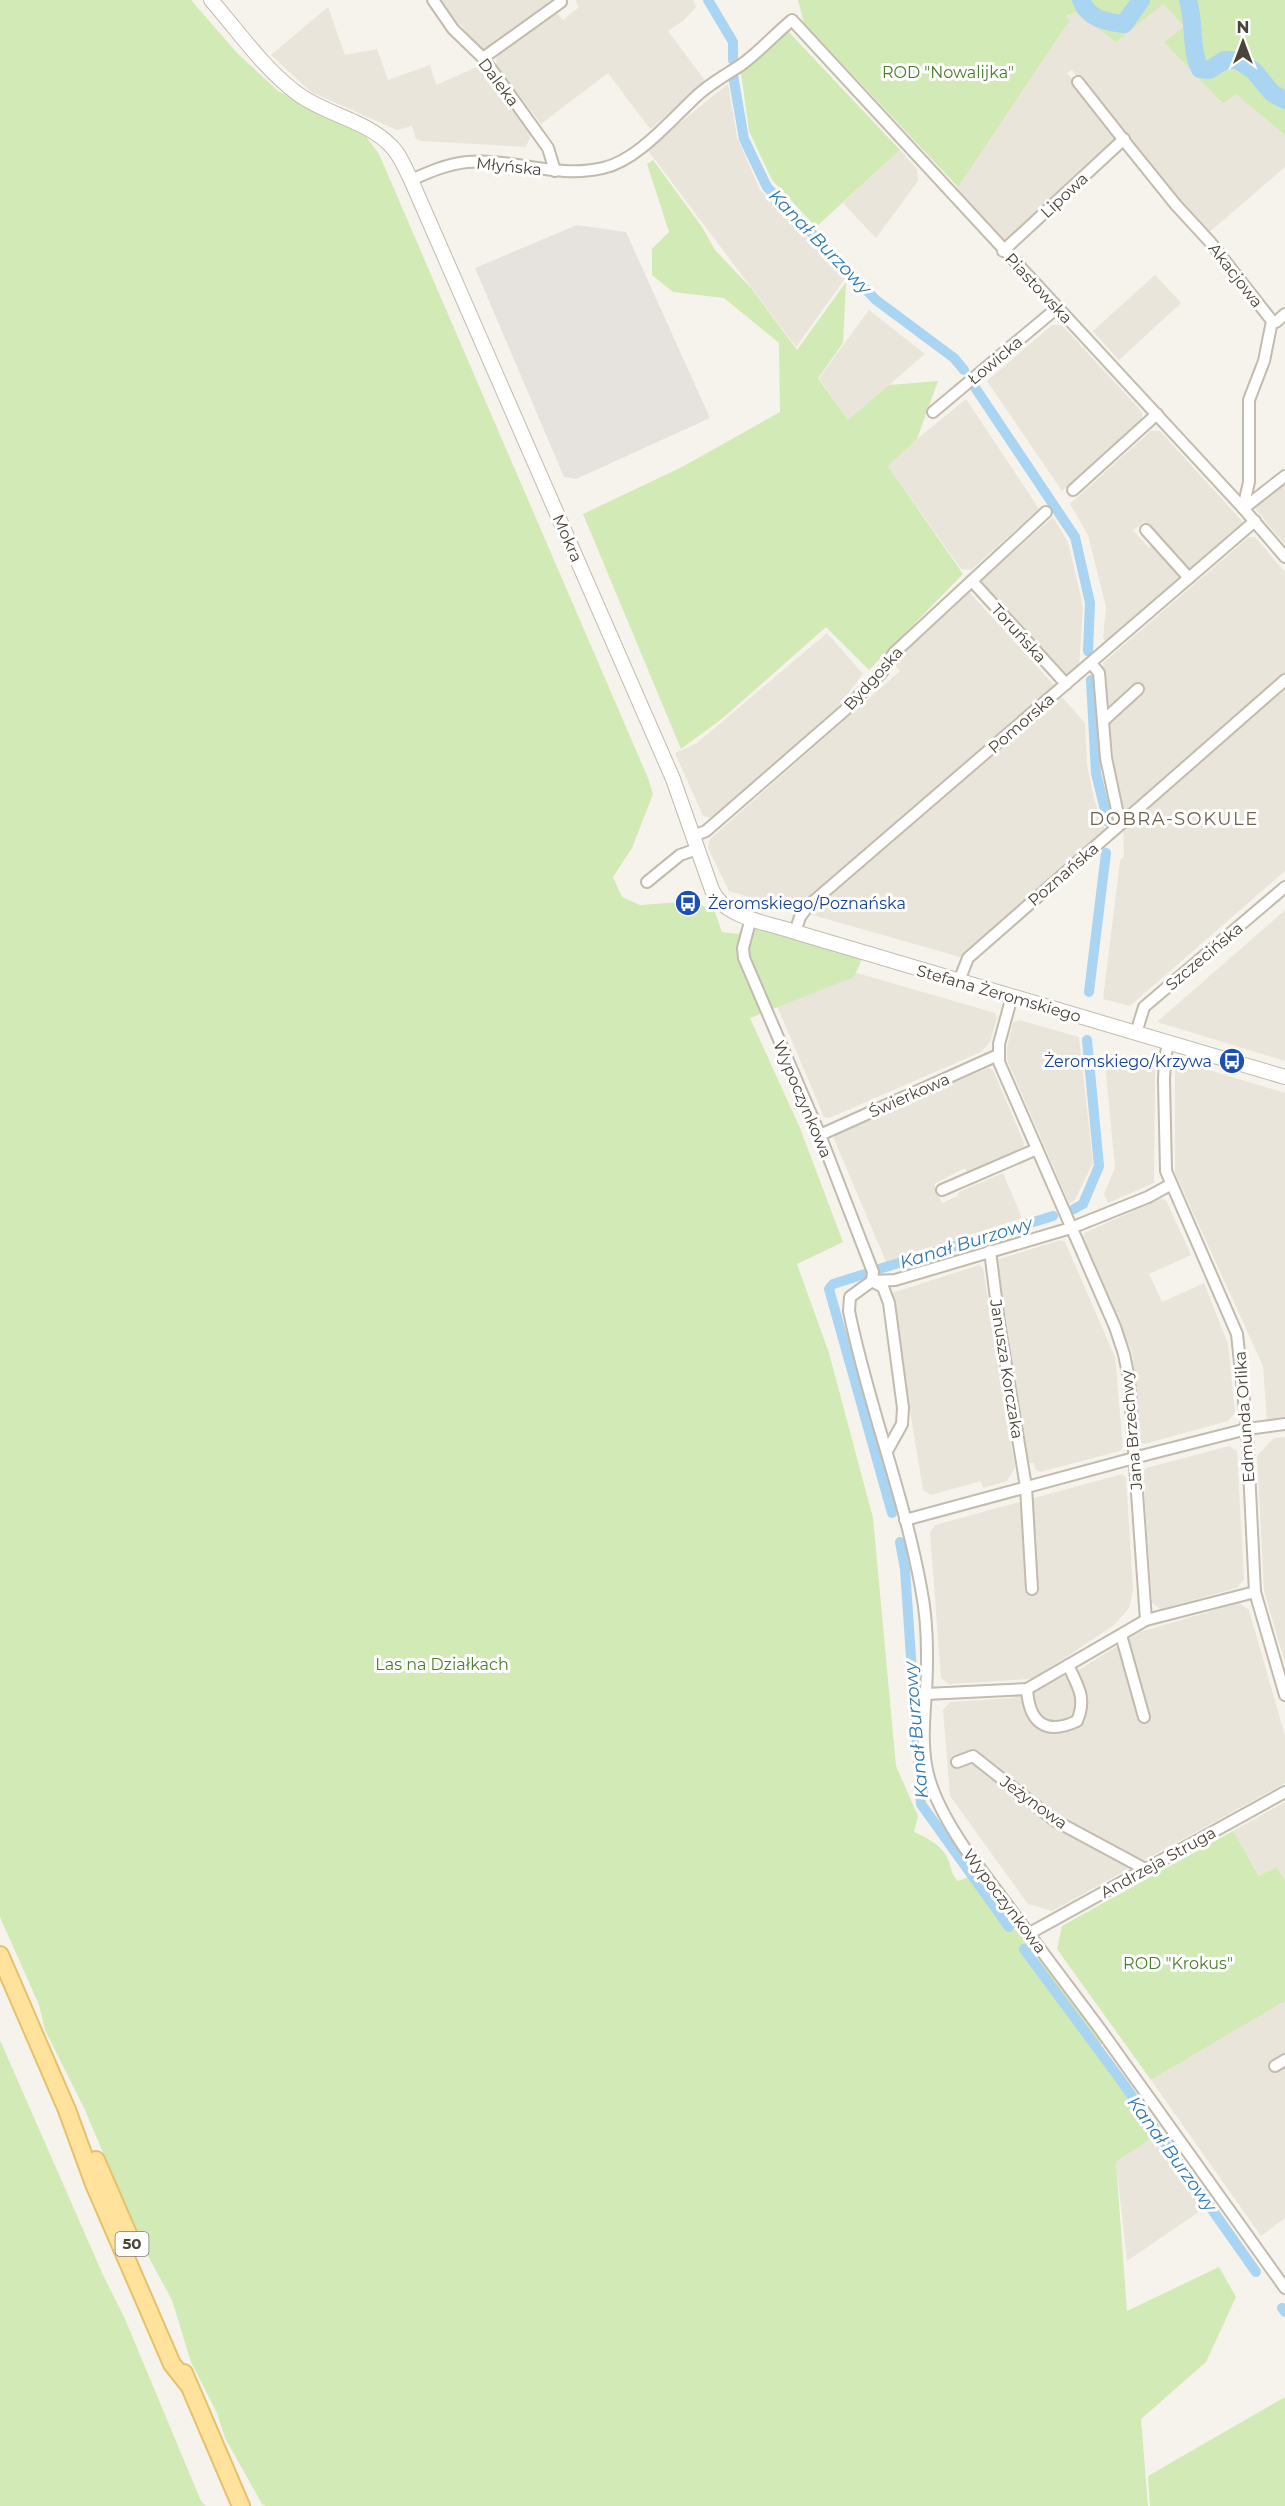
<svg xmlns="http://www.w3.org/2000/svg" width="1285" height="2506" font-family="Montserrat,sans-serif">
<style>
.residential{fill:#eae5da}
.industrial{fill:#e6e2dd}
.green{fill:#d2eab5}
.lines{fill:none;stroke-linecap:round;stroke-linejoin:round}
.canal{stroke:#a9d4f2;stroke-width:10}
.river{stroke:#a9d4f2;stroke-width:18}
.minor-casing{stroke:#c2bbae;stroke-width:14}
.tertiary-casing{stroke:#c2bbae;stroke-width:16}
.primary-casing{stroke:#e6c16a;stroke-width:20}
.minor{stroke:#fff;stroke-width:10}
.tertiary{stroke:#fff;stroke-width:14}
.primary{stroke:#ffe39c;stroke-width:16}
.labels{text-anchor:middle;stroke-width:6;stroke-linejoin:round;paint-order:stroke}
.shield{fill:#fff;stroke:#817c74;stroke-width:1.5}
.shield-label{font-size:15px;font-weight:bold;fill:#4b4439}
.park-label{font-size:16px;fill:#4a7f2a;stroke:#fff}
.street-label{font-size:16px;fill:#4b4439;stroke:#fff}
.transit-label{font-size:16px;fill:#164399;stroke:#fff;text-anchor:start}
.water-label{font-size:18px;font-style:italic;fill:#2e7ab2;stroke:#fff}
.neighbourhood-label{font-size:18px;letter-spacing:1.5px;fill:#6e6250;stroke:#fff}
</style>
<rect width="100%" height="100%" fill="#f6f3ec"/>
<g class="residential">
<path d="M 438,0 L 552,0 L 486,49 L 479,50 L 462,26 L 449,19 Z"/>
<path d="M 575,0 L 693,0 L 696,7 L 684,20 L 668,31 L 706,82 L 650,129 L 608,73 L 541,124 L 496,65 L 497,54 L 555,11 L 563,20 L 579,7 Z"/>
<path d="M 1162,3 L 1184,26 L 1164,42 L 1223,104 L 1236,94 L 1285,125 L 1285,167 L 1206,235 L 1129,144 L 1072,70 L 1067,73 L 1119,140 L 1006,243 L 956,190 L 1070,20 L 1067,17 L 1072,12 Z"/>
<path d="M 328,7 L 345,55 L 377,49 L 388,80 L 430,65 L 436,85 L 479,66 L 531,134 L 526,147 L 421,141 L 416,139 L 412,126 L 397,130 L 311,92 L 271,55 Z"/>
<path d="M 728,84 L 737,137 L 760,190 L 846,277 L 796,347 L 649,152 L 650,147 Z"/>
<path d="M 900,150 L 917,169 L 918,181 L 876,238 L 843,203 Z"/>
<path d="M 1155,275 L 1181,303 L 1119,360 L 1093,331 Z"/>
<path d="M 869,310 L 925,354 L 848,420 L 819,378 Z"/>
<path d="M 1052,325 L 1062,325 L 1142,412 L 1142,420 L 1062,491 L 987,381 Z"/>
<path d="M 966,399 L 1039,509 L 971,570 L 961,569 L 888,466 L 917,439 Z"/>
<path d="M 1151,431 L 1160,431 L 1242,521 L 1242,528 L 1193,570 L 1186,570 L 1144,522 L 1133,530 L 1149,548 L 1154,545 L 1183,577 L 1108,643 L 1103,638 L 1106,607 L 1088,535 L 1070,504 Z"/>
<path d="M 1285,480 L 1285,545 L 1252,505 Z"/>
<path d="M 1053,517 L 1068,542 L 1083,606 L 1079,667 L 1072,674 L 1063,674 L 980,582 Z"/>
<path d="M 1249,537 L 1255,537 L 1285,572 L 1285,673 L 1123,816 L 1109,761 L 1103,663 Z"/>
<path d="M 969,592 L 1055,686 L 1055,689 L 795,910 L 729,891 L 708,848 L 710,839 L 900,671 L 891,661 Z"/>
<path d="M 827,633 L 863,674 L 836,709 L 711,818 L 703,816 L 675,753 L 697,743 Z"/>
<path d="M 1285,689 L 1285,871 L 1130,1006 L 1103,999 L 1120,861 L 1124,856 L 1123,830 Z"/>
<path d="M 1062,697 L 1085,723 L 1087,764 L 1094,799 L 1105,830 L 960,957 L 809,914 Z"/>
<path d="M 1285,910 L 1285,1061 L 1157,1022 Z"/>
<path d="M 757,944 L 995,1013 L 997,1018 L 990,1042 L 981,1052 L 829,1118 L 824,1117 L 753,949 Z"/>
<path d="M 1019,1020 L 1079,1037 L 1093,1163 L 1075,1200 L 1069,1203 L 1007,1060 L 1007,1047 L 1013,1023 Z"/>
<path d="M 1104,1052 L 1155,1066 L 1155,1081 L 1154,1183 L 1108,1203 L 1104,1194 L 1115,1168 Z"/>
<path d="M 1175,1060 L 1285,1093 L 1285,1417 L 1267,1420 L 1263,1366 L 1175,1173 Z"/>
<path d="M 988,1068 L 993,1070 L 1024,1143 L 1023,1148 L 967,1172 L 965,1168 L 934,1184 L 942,1203 L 958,1196 L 959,1192 L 1003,1173 L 1022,1218 L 886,1262 L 834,1139 L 835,1134 Z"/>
<path d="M 1160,1199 L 1166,1200 L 1191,1255 L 1149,1274 L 1162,1302 L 1204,1283 L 1228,1344 L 1235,1412 L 1228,1421 L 1144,1444 L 1141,1442 L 1132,1352 L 1083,1238 L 1084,1233 Z"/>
<path d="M 1061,1240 L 1065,1242 L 1115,1357 L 1123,1447 L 1120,1451 L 1040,1472 L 1035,1469 L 1034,1463 L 1029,1463 L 997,1263 L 999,1259 Z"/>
<path d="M 979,1265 L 983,1268 L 1015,1468 L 1007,1481 L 983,1488 L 981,1481 L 931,1495 L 923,1490 L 891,1296 L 895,1292 Z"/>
<path d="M 1285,1437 L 1285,1663 L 1264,1591 L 1257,1456 L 1274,1438 Z"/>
<path d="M 1229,1446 L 1237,1451 L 1244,1579 L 1237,1588 L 1161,1609 L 1152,1603 L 1143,1472 L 1146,1468 Z"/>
<path d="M 1122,1474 L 1126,1477 L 1133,1590 L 1129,1608 L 1114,1625 L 1038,1676 L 1029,1679 L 949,1684 L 941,1678 L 930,1533 L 935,1525 Z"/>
<path d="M 1239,1603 L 1249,1610 L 1285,1736 L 1285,1783 L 1052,1911 L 1028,1904 L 950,1796 L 943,1710 L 950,1702 L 1012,1698 L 1077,1671 L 1140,1632 Z"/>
<path d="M 1285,1802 L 1285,1880 L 1277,1867 L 1260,1877 L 1233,1831 Z"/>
<path d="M 1285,2001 L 1285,2218 L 1261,2236 L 1151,2080 Z"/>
<path d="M 1152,2138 L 1203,2209 L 1127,2261 L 1116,2162 Z"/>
</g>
<path class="industrial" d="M 577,225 L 626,232 L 710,418 L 576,479 L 564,477 L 475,268 Z"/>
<g class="green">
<path d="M 0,0 L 191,0 L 237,53 L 278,91 L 361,130 L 379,154 L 648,778 L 653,794 L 632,848 L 613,877 L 622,897 L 640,905 L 694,901 L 715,912 L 722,932 L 738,934 L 747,923 L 863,957 L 854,977 L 750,1018 L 800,1128 L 843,1242 L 797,1264 L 829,1353 L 873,1518 L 896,1766 L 918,1816 L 914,1832 C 927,1838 942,1845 948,1859 C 952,1868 950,1873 958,1881 L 969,1877 L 999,1917 L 1006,1908 L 1104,2044 L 1091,2045 L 1102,2052 L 1159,2128 L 1152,2138 L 1116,2162 L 1127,2311 L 1219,2267 L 1236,2297 L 1206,2362 L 1141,2419 L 1148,2506 L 266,2506 L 262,2504 L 225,2438 L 217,2413 L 191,2362 L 172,2300 L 142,2245 L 85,2110 L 45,2030 L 39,2005 L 0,1917 Z"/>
<path d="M 798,0 L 1285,0 L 1285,135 L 1236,94 L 1223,104 L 1164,42 L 1184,26 L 1163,4 L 1116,42 L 1075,12 L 1066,16 L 1070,20 L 958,187 L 804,23 Z"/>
<path d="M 787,30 L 900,150 L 816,227 L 772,180 L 749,131 L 741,73 Z"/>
<path d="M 653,160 L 702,227 L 715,250 L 751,288 L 797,350 L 846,282 L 843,343 L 818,378 L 848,420 L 889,385 L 938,381 L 917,439 L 888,466 L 963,574 L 869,670 L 826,627 L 723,718 L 681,749 L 583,514 L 682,467 L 780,412 L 779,343 L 724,298 L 673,292 L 652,275 L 652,249 L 669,232 L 647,164 Z"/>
<path d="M 1233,1831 L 1259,1876 L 1277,1867 L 1285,1880 L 1285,2001 L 1151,2080 L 1057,1949 L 1062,1926 Z"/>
<path d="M 0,2040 L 103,2275 L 125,2319 L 201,2501 L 206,2506 L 0,2506 Z"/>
<path d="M 1285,2397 L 1285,2506 L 1150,2506 L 1148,2476 Z"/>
</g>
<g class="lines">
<g class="canal">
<path d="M 708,0 L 733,42 L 733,60"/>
<path d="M 733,75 L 744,139 L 767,187 L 876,300 L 954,358 L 964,370"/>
<path d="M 976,389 L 1075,537 L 1090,603 L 1088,651"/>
<path d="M 1091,680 L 1096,773 L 1108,822"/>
<path d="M 1089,992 L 1106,853"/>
<path d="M 1074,1209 L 1083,1204 L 1099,1166 L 1087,1040"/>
<path d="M 879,1269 L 1053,1216"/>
<path d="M 865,1274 L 833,1284 L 829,1289 L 892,1513"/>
<path d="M 900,1542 L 905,1569 L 921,1804 L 1009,1927"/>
<path d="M 1024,1949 L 1120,2079 L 1256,2272"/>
<path d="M 1282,2308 L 1285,2312"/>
</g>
<g class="river">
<path d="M 1081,0 C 1088,19 1106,22 1124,24 L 1141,0"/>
<path d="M 1188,0 C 1195,23 1190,49 1200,69 L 1209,70 L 1225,60 L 1238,60 L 1254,71 L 1272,93 L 1285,100"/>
</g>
<g class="minor-casing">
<g id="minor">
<path d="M 433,0 L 453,29 L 483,58 L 505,88 L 548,148 L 555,171"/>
<path d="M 483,58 L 561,2"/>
<path d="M 1078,82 L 1130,148 L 1176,205 L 1211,243 L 1272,321 L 1264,361 L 1249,400 L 1249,482 L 1243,508"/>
<path d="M 411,180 C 429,172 447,164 467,162 C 513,158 557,179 603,168 C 639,160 673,117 700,93 C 713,82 727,74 741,65 C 759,52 775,34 792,20 L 1243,508 L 1285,557"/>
<path d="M 1003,251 L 1124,139"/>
<path d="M 1272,321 L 1276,322 L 1285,314"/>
<path d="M 933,412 L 1057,308"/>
<path d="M 1073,490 L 1157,414"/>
<path d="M 1244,508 L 1285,476"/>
<path d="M 1146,530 L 1189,578"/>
<path d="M 972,581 L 1066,684"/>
<path d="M 1091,663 L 1099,673 L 1106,758 L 1120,824"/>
<path d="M 1103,721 L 1138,689"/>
<path d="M 693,836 L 706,831 L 844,711 L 882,672 L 894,653 L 1046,512"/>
<path d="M 647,882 L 680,855 L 697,849"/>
<path d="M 751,918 L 743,948 L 744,958 L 820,1135 L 873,1272 L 872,1281 L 850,1297 L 849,1311 C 868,1405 904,1494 921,1588 C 928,1622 928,1658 926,1692 C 924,1720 921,1751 929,1778 C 936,1803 950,1826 964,1847 L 1100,2029 L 1285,2288"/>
<path d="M 795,932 L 800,917 L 808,906 L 1255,521"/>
<path d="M 959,981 L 968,958 L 1285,680"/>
<path d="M 1012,996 L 999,1044 L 999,1062 L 1115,1327 L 1124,1354 L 1129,1379 L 1146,1620"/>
<path d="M 1136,1033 L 1144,1007 L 1285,887"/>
<path d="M 1168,1043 L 1165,1059 L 1164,1080 L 1166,1171 L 1237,1334 L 1247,1429 L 1255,1592 L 1285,1695"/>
<path d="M 820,1135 L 998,1055"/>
<path d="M 942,1190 L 1037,1149"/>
<path d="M 990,1251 L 999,1322 L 1026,1487 L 1032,1589"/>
<path d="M 872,1281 L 895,1280 L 1071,1228 L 1148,1197 L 1170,1185"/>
<path d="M 872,1281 L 883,1287 L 889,1303 L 903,1408 L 902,1424 L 887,1451"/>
<path d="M 905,1520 L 1149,1454 L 1247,1429 L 1285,1424"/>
<path d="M 1121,1635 L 1144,1717"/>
<path d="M 1027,1689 C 1029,1722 1045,1736 1077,1721 C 1087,1698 1078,1687 1068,1665"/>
<path d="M 926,1694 L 1027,1689 L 1146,1620 L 1255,1592"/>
<path d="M 957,1762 L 973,1756 L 1054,1820 L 1145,1869"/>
<path d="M 1030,1933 L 1285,1792"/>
<path d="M 1275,2066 L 1285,2060"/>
</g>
</g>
<g class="tertiary-casing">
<path id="tertiary" d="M 211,0 C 239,32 264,69 298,94 C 325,114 367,121 390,145 C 400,154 405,168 411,180 L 673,779 L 712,890 C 724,918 769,923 795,932 L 1285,1077"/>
</g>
<g class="primary-casing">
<g id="primary">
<path d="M 0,1955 L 67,2110 L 94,2184 L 172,2364 L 187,2383"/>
<path d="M 96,2160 L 132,2243"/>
<path d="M 184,2373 L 241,2506"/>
</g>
</g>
<use href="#minor" class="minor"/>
<use href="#tertiary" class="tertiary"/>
<use href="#primary" class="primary"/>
</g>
<defs>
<g id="bus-disc" transform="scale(1.35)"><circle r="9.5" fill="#1a4fb4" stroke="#fff"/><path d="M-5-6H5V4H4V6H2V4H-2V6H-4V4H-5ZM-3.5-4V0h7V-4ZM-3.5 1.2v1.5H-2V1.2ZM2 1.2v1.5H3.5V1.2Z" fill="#fff"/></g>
</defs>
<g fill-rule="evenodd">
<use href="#bus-disc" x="688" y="903"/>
<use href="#bus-disc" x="1232" y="1061"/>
</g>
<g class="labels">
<rect class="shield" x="115.5" y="2232" width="33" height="24" rx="4.5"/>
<g class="shield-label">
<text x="132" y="2249">50</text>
</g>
<g class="park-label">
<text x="948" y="78">ROD "Nowalijka"</text>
<text x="442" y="1670">Las na Działkach</text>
<text x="1178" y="1969">ROD "Krokus"</text>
</g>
<g class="street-label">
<text transform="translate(499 82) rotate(53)" y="6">Daleka</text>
<text transform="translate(509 166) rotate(6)" y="6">Młyńska</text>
<text transform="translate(1064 195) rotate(-43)" y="6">Lipowa</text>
<text transform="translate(1236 275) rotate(52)" y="6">Akacjowa</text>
<text transform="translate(1039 288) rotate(47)" y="6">Piastowska</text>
<text transform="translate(995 360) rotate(-40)" y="6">Łowicka</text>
<text transform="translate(568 538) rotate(66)" y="6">Mokra</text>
<text transform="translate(1019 633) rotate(48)" y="6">Toruńska</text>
<text transform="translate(873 678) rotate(-48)" y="6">Bydgoska</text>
<text transform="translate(1021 723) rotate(-41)" y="6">Pomorska</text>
<text transform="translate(1063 874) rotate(-41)" y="6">Poznańska</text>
<text transform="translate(1204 956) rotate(-40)" y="6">Szczecińska</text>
<text transform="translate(999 993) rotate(16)" y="6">Stefana Żeromskiego</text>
<text transform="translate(909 1095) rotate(-24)" y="6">Świerkowa</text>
<text transform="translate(803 1099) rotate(67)" y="6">Wypoczynkowa</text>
<text transform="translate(1007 1369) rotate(81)" y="6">Janusza Korczaka</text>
<text transform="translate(1244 1417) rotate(-94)" y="6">Edmunda Orlika</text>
<text transform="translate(1131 1430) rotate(-95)" y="6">Jana Brzechwy</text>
<text transform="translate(1034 1802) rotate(36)" y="6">Jeżynowa</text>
<text transform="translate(1158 1862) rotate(-29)" y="6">Andrzeja Struga</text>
<text transform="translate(1005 1901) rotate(53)" y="6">Wypoczynkowa</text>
</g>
<g class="transit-label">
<text x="708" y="909">Żeromskiego/Poznańska</text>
<text x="1212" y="1067" text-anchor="end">Żeromskiego/Krzywa</text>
</g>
<g class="water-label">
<text transform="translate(820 242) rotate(46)" y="6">Kanał Burzowy</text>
<text transform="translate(966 1243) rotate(-17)" y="6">Kanał Burzowy</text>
<text transform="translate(916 1730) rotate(-95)" y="6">Kanał Burzowy</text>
<text transform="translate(1172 2154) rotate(54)" y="6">Kanał Burzowy</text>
</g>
<g class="neighbourhood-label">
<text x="1174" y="825">DOBRA-SOKULE</text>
</g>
</g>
<g transform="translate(1243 42)" stroke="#ffffff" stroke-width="4.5" paint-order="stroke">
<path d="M0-4.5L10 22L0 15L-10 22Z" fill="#4b4439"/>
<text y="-9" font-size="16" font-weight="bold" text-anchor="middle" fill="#4b4439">N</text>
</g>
</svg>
